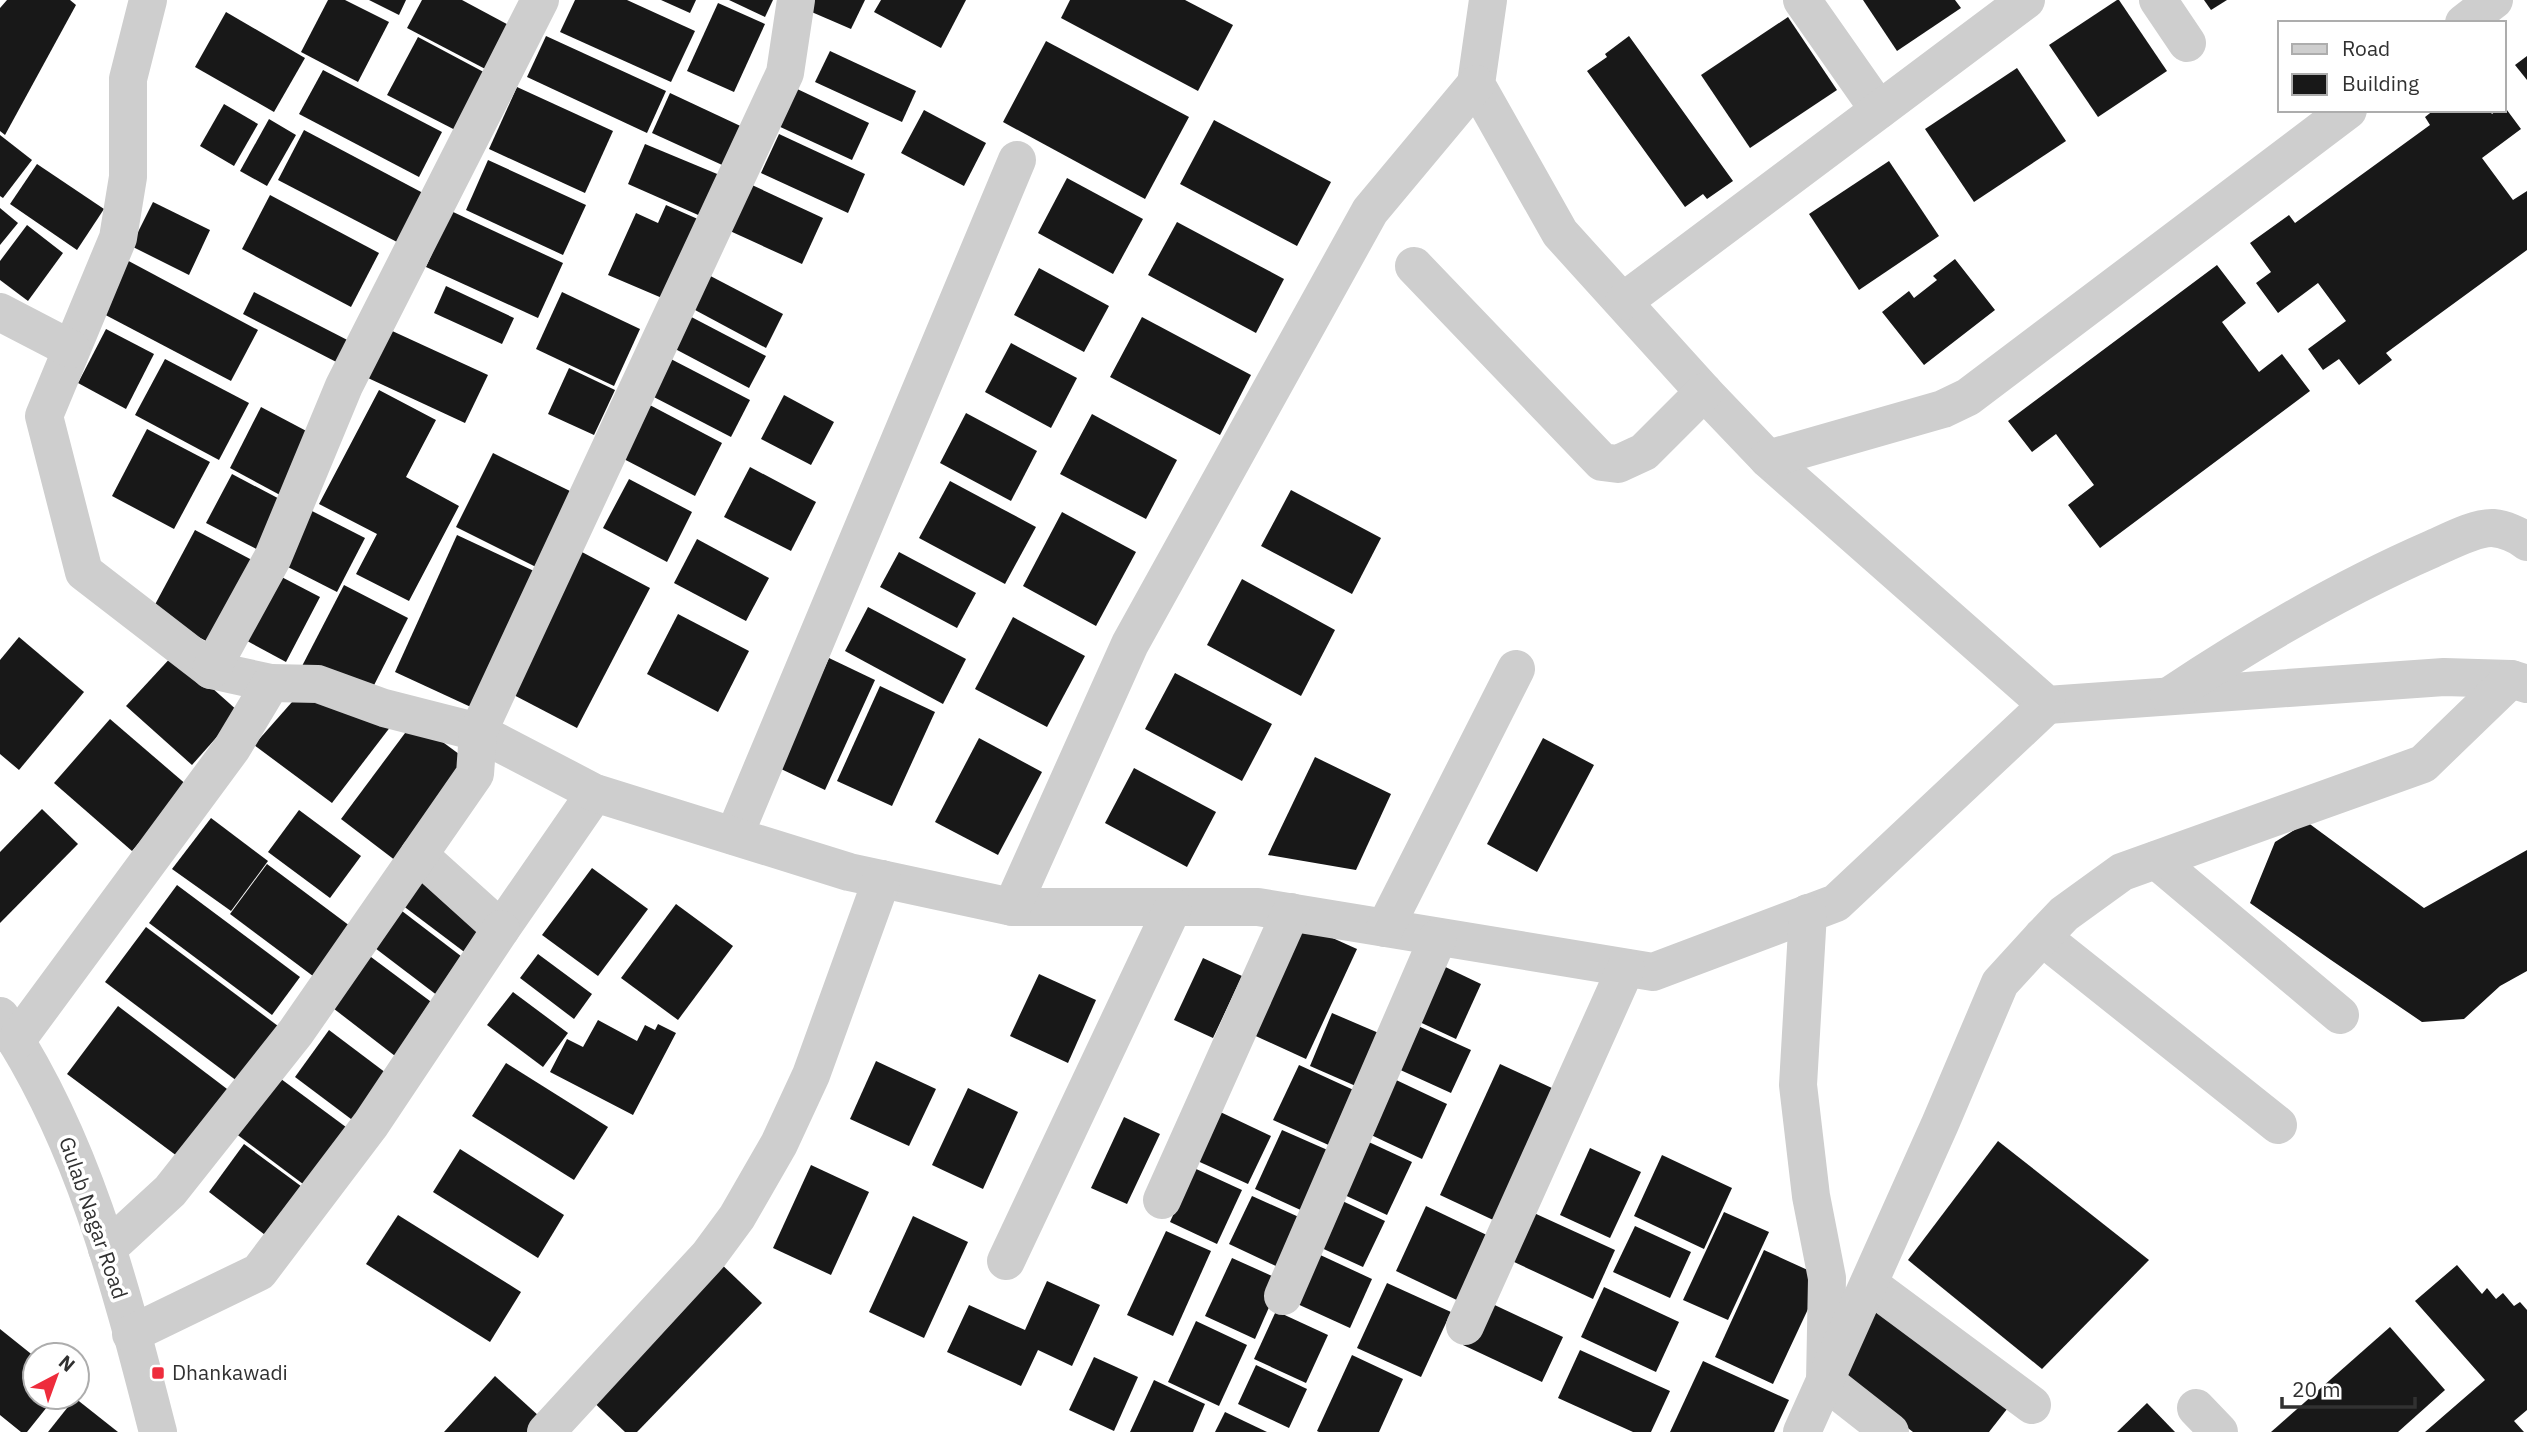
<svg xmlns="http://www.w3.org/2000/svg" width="2527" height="1432" font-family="'IBM Plex Sans',sans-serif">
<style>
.building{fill:#181818}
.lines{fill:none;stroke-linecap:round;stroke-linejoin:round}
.minor{stroke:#cecece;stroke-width:38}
.poi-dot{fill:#ee2c3c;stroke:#fff;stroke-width:2.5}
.labels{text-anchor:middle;stroke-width:7;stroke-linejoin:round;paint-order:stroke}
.street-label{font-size:21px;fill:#313131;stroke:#fff}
.poi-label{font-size:21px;fill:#313131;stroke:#fff;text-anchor:start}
</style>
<rect width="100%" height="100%" fill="#fff"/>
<g class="building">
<path d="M 7,0 L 70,0 L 76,5 L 5,135 L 0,131 L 0,8 Z"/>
<path d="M 328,0 L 345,0 L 389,22 L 358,82 L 301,52 Z"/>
<path d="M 369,0 L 406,0 L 399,15 Z"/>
<path d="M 422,0 L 462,0 L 514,28 L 491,72 L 407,28 Z"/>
<path d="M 575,0 L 627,0 L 695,31 L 671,82 L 560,32 Z"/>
<path d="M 661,0 L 696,0 L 690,13 Z"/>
<path d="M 729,0 L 773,0 L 765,17 Z"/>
<path d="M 812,0 L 865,0 L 851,29 L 807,10 Z"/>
<path d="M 881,0 L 966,0 L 941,48 L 874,12 Z"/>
<path d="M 1070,0 L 1185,0 L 1233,25 L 1198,91 L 1061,18 Z"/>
<path d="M 1863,0 L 1955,0 L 1961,8 L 1897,51 Z"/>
<path d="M 2117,0 L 2119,0 L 2167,71 L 2098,117 L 2049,45 Z"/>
<path d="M 2204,0 L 2227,0 L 2211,10 Z"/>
<path d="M 718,3 L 765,24 L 734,92 L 687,71 Z"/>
<path d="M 226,12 L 305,58 L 274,112 L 195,67 Z"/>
<path d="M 1788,17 L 1837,90 L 1750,148 L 1701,75 Z"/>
<path d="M 546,36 L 666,91 L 647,133 L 527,77 Z"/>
<path d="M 1629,36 L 1733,181 L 1707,199 L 1703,194 L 1685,207 L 1587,71 L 1607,57 L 1605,54 Z"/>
<path d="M 418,37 L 493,77 L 463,134 L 387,95 Z"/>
<path d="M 1046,41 L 1189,117 L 1145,199 L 1003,122 Z"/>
<path d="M 830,51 L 916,91 L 902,122 L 815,82 Z"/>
<path d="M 2527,56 L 2527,80 L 2515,65 Z"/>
<path d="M 2017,68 L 2066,141 L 1974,202 L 1925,129 Z"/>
<path d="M 323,70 L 442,132 L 419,177 L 299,114 Z"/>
<path d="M 517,87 L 613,131 L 585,193 L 489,149 Z"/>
<path d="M 793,87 L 869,123 L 852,160 L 776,125 Z"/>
<path d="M 670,93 L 749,130 L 731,169 L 652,133 Z"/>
<path d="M 224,104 L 258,124 L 234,166 L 200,146 Z"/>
<path d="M 2504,106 L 2521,129 L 2482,158 L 2513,200 L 2527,191 L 2527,250 L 2386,353 L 2392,360 L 2359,385 L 2339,359 L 2323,370 L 2308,349 L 2346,321 L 2318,283 L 2278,313 L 2256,283 L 2271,272 L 2250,243 L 2289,215 L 2295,223 L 2430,125 L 2425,117 L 2434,110 L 2489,110 L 2492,114 L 2497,110 L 2504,110 Z"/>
<path d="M 924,110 L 986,143 L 964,186 L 901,153 Z"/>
<path d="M 269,119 L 296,135 L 267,186 L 240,171 Z"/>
<path d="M 1214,120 L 1331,182 L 1297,246 L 1180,184 Z"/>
<path d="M 304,130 L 423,193 L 397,242 L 278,180 Z"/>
<path d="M 779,134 L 865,174 L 848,213 L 761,173 Z"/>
<path d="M 0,135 L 32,160 L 3,198 L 0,196 Z"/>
<path d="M 645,144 L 722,176 L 705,218 L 628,184 Z"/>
<path d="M 488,160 L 586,205 L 563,255 L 466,210 Z"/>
<path d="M 1889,161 L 1939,236 L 1859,290 L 1809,214 Z"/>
<path d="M 37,164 L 104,209 L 77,250 L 10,204 Z"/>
<path d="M 1067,178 L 1143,219 L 1113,274 L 1038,233 Z"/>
<path d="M 752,185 L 823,218 L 802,264 L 730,231 Z"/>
<path d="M 270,195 L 379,253 L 351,307 L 242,249 Z"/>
<path d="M 153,202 L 210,230 L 189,275 L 131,246 Z"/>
<path d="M 666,205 L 709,224 L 662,298 L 608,275 L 636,213 L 658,223 Z"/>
<path d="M 0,208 L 18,223 L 0,245 Z"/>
<path d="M 451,211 L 563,263 L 538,318 L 426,267 Z"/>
<path d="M 1177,222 L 1284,279 L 1256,333 L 1148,275 Z"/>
<path d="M 27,225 L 63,253 L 28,301 L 0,280 L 0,261 Z"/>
<path d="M 123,258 L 258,330 L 231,381 L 96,310 Z"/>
<path d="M 1955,259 L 1995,310 L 1924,365 L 1882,312 L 1909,291 L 1914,298 L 1937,280 L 1933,276 Z"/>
<path d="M 2217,265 L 2246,303 L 2222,322 L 2259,372 L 2282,354 L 2310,391 L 2100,548 L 2068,505 L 2094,485 L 2056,434 L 2032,452 L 2008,421 Z"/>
<path d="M 1039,268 L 1109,306 L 1084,352 L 1014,315 Z"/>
<path d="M 699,270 L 783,314 L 766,348 L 682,303 Z"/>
<path d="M 446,286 L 514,318 L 502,344 L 434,313 Z"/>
<path d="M 254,292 L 359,346 L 348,368 L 243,314 Z"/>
<path d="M 562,292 L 640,329 L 614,386 L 536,349 Z"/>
<path d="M 678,310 L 766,356 L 749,388 L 662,342 Z"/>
<path d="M 1142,317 L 1251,375 L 1220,435 L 1110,377 Z"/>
<path d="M 377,324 L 488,375 L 465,423 L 355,372 Z"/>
<path d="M 106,329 L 154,354 L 126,409 L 78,383 Z"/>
<path d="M 1011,343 L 1077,378 L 1051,428 L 985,392 Z"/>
<path d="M 667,357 L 750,400 L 731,437 L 648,394 Z"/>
<path d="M 165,359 L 249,403 L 219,460 L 135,415 Z"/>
<path d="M 569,368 L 615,390 L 594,435 L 548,414 Z"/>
<path d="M 379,390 L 436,420 L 406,477 L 459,506 L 409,601 L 356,574 L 377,534 L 319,504 Z"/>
<path d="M 784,395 L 834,422 L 811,465 L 761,439 Z"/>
<path d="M 646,403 L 722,443 L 695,496 L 618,456 Z"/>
<path d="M 261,407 L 312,434 L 280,495 L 230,468 Z"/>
<path d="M 966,413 L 1037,451 L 1011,501 L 940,463 Z"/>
<path d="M 1092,414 L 1177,460 L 1146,519 L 1060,474 Z"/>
<path d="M 147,429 L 210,462 L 174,529 L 112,496 Z"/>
<path d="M 493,453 L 574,493 L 538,568 L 456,527 Z"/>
<path d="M 750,467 L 816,502 L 791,551 L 724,517 Z"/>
<path d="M 232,474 L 289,504 L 264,553 L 206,523 Z"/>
<path d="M 629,479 L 692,512 L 667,562 L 603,528 Z"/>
<path d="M 950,481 L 1036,527 L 1005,584 L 919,538 Z"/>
<path d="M 1291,490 L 1381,538 L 1352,594 L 1261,546 Z"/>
<path d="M 312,511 L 365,538 L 337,592 L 284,565 Z"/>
<path d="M 1062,512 L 1136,552 L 1096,626 L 1023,586 Z"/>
<path d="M 195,530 L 252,560 L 208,642 L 151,612 Z"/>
<path d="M 457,535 L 534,571 L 473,708 L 395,672 Z"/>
<path d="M 697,539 L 769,578 L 746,621 L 674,583 Z"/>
<path d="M 580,551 L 650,588 L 577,728 L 506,691 Z"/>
<path d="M 899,552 L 976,593 L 957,628 L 880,587 Z"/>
<path d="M 272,572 L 320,597 L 286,662 L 238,636 Z"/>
<path d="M 1242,579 L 1335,630 L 1301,696 L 1207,645 Z"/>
<path d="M 344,585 L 408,618 L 366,701 L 301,668 Z"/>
<path d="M 868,607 L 966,659 L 943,704 L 845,651 Z"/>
<path d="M 678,614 L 749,651 L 718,712 L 647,674 Z"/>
<path d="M 1013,617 L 1085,656 L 1047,727 L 975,689 Z"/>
<path d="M 19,637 L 84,692 L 19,770 L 0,754 L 0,660 Z"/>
<path d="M 174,654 L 239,712 L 192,765 L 126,706 Z"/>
<path d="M 829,658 L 875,680 L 825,790 L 779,768 Z"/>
<path d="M 1175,673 L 1272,724 L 1242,781 L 1145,729 Z"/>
<path d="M 880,686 L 935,712 L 892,806 L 837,781 Z"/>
<path d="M 329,694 L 391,726 L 332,803 L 254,745 L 292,702 Z"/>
<path d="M 110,719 L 188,786 L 132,851 L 54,783 Z"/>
<path d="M 414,721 L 474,765 L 400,864 L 341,819 Z"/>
<path d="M 979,738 L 1042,772 L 998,855 L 935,822 Z"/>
<path d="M 1543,738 L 1594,765 L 1537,872 L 1487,844 Z"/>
<path d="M 1315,757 L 1391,794 L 1356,870 L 1268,855 Z"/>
<path d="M 1134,768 L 1216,812 L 1187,867 L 1105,823 Z"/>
<path d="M 42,809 L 78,844 L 0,923 L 0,852 Z"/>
<path d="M 299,810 L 361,856 L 330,898 L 268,852 Z"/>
<path d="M 211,818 L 268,861 L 231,911 L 172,869 Z"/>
<path d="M 2307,822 L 2424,908 L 2527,850 L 2527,971 L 2500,986 L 2464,1019 L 2422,1022 L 2331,960 L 2250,903 L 2275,842 Z"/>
<path d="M 267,864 L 358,932 L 321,982 L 230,914 Z"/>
<path d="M 592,868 L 648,909 L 598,976 L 542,935 Z"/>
<path d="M 419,874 L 488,926 L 467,954 L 398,902 Z"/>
<path d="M 177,885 L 300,977 L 272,1015 L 149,923 Z"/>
<path d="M 676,904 L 733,946 L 678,1020 L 621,978 Z"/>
<path d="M 402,911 L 470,963 L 442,999 L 375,948 Z"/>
<path d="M 1297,922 L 1357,949 L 1306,1059 L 1247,1032 Z"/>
<path d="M 146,927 L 286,1032 L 245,1087 L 105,982 Z"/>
<path d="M 367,954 L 438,1007 L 399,1059 L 329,1005 Z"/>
<path d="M 538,954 L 592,994 L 574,1019 L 520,978 Z"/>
<path d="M 1203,958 L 1242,976 L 1213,1038 L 1174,1020 Z"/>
<path d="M 1437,963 L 1481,984 L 1456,1039 L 1411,1018 Z"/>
<path d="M 1039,974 L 1096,1000 L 1068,1063 L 1010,1036 Z"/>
<path d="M 513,992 L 568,1033 L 543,1067 L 487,1025 Z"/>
<path d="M 118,1006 L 231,1092 L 181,1159 L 67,1074 Z"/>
<path d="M 1332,1013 L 1381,1034 L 1358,1087 L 1310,1066 Z"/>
<path d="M 598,1020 L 637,1041 L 645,1025 L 655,1030 L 658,1024 L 676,1033 L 633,1115 L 550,1072 L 567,1039 L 583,1047 Z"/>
<path d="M 1416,1025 L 1471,1050 L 1451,1093 L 1396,1068 Z"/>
<path d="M 329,1030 L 390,1076 L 355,1122 L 295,1077 Z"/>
<path d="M 876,1061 L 936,1089 L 909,1146 L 850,1119 Z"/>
<path d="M 506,1063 L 608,1127 L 574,1180 L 472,1116 Z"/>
<path d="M 1500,1064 L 1567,1095 L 1506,1226 L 1440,1195 Z"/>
<path d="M 1299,1065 L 1358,1092 L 1333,1147 L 1273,1120 Z"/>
<path d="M 277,1076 L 354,1133 L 311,1190 L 235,1133 Z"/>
<path d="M 1394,1079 L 1447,1104 L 1422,1159 L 1369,1134 Z"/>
<path d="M 968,1088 L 1018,1112 L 983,1189 L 932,1165 Z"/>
<path d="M 1214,1109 L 1271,1136 L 1248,1184 L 1191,1158 Z"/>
<path d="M 1124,1117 L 1160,1134 L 1127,1204 L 1091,1188 Z"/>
<path d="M 1282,1130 L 1332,1152 L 1305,1212 L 1255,1189 Z"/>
<path d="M 1358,1137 L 1412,1162 L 1387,1215 L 1334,1190 Z"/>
<path d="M 1998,1141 L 2149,1260 L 2042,1369 L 1908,1260 Z"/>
<path d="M 244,1144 L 309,1192 L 273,1241 L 209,1192 Z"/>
<path d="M 1590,1148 L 1641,1172 L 1610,1238 L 1560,1215 Z"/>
<path d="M 460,1149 L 564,1215 L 538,1258 L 433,1192 Z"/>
<path d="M 1662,1155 L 1732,1188 L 1704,1249 L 1634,1216 Z"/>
<path d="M 811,1165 L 869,1192 L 831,1275 L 773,1248 Z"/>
<path d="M 1194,1168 L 1242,1190 L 1217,1244 L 1170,1222 Z"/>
<path d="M 1252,1196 L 1301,1218 L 1278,1267 L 1229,1244 Z"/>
<path d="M 1336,1198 L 1385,1221 L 1363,1267 L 1315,1245 Z"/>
<path d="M 1426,1206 L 1493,1238 L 1463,1303 L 1396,1271 Z"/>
<path d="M 1724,1212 L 1769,1232 L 1728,1320 L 1683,1300 Z"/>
<path d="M 1534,1213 L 1615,1250 L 1593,1299 L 1512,1261 Z"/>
<path d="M 398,1215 L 521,1292 L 490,1342 L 366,1264 Z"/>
<path d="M 913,1216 L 968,1242 L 924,1338 L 869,1312 Z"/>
<path d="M 1635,1226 L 1691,1252 L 1670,1298 L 1613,1272 Z"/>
<path d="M 1166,1231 L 1211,1251 L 1173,1336 L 1127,1315 Z"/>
<path d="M 1764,1250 L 1823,1277 L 1773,1384 L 1715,1357 Z"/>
<path d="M 1316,1253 L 1372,1279 L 1350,1328 L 1293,1302 Z"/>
<path d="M 1232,1258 L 1281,1280 L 1255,1339 L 1205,1316 Z"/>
<path d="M 716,1259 L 762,1303 L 637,1432 L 625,1432 L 586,1395 Z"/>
<path d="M 2457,1265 L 2482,1294 L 2487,1288 L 2496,1299 L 2503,1293 L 2514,1306 L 2520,1302 L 2527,1310 L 2527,1410 L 2514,1421 L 2524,1432 L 2425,1432 L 2485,1380 L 2415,1301 Z"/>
<path d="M 1047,1281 L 1100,1305 L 1072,1366 L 1038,1350 L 1021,1386 L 947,1352 L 969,1305 L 1025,1330 Z"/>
<path d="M 1387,1283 L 1451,1312 L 1421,1377 L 1357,1348 Z"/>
<path d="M 1604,1287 L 1679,1322 L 1656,1372 L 1581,1337 Z"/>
<path d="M 1484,1300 L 1563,1337 L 1542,1382 L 1463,1345 Z"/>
<path d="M 1882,1305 L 2011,1404 L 1989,1432 L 1913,1432 L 1832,1369 Z"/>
<path d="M 1276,1311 L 1328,1335 L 1306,1383 L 1254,1359 Z"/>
<path d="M 1196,1321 L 1247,1345 L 1219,1406 L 1168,1382 Z"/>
<path d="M 2390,1327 L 2445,1390 L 2398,1432 L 2271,1432 Z"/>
<path d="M 0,1329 L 35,1357 L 35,1397 L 55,1397 L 27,1432 L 21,1432 L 0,1415 Z"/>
<path d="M 1580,1350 L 1670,1391 L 1651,1432 L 1633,1432 L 1558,1398 Z"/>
<path d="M 1352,1355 L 1403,1379 L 1379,1432 L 1319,1432 L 1317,1431 Z"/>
<path d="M 1094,1357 L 1138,1377 L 1114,1431 L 1069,1410 Z"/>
<path d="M 1703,1361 L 1789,1400 L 1774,1432 L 1670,1432 Z"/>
<path d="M 1256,1365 L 1307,1389 L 1289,1428 L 1238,1404 Z"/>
<path d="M 495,1376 L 540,1417 L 527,1432 L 444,1432 Z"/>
<path d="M 1154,1380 L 1205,1404 L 1193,1432 L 1130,1432 Z"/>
<path d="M 75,1398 L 118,1432 L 48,1432 Z"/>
<path d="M 2147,1403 L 2175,1432 L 2117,1432 Z"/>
<path d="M 1225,1412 L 1267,1432 L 1215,1432 Z"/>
</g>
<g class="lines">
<g class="minor">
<path d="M 148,0 L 128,79 L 128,177 L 118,238 L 44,416 L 84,572 L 211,670 L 271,683"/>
<path d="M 1488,0 L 1476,84 L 1560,233 L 1704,392 L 1768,459 L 2047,705 L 2444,677 L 2511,679 L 2527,684"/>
<path d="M 1802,0 L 1879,110"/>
<path d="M 2158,0 L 2187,43"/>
<path d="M 2464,23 L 2494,0"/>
<path d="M 1414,266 L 1602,462 L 1618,464 L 1644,452 L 1704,392"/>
<path d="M 1624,301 L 2026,0"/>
<path d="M 0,312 L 71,349"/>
<path d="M 1768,459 L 1943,409 L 1968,397 L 2348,110"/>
<path d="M 211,670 L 273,557 L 344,386 L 540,0"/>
<path d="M 2169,696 C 2252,641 2340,589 2432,549 C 2448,542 2476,527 2493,528 C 2504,529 2519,535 2527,542"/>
<path d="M 734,836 L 1017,160"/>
<path d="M 419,855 L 501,929 L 595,793"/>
<path d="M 2156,860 L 2340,1015"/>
<path d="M 1012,907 L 1258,907 L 1653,972 L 1836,903 L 2047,705"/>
<path d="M 1808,913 L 1798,1085 L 1811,1196 L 1827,1278 L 1825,1381 L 1890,1432"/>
<path d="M 1385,928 L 1516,669"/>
<path d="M 2042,937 L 2278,1125"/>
<path d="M 0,1016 C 84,1140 121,1289 158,1432"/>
<path d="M 16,1041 L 232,748 L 271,683 L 318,684 L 384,708 L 478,732 L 595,793 L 849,872 L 1012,907 L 1130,644 L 1370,211 L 1476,84"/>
<path d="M 1162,1200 L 1291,912"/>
<path d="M 107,1249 L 170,1191 L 296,1032 L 475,774 L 478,732 L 785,73 L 796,0"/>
<path d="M 1006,1261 L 1173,907"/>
<path d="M 1869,1284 L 2032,1405"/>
<path d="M 1283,1296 L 1438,938"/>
<path d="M 1465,1326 L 1626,968"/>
<path d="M 131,1334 L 259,1272 L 371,1124 L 501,929"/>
<path d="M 2196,1408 L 2219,1432"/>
<path d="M 546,1432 L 709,1255 L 737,1217 L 779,1144 L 811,1075 L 882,879"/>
<path d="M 1802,1432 L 1940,1124 L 2000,983 L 2042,937 L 2064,914 L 2122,872 L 2423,764 L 2511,679"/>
</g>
</g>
<rect class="poi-dot" x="151" y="1366" width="14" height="14" rx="3.5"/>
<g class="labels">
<g class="street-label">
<text transform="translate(93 1218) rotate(71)" y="7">Gulab Nagar Road</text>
</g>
<g class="poi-label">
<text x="172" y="1380">Dhankawadi</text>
</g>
</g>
<rect x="2278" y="21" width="228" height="91" fill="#ffffff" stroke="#adadad" stroke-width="2"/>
<rect x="2292" y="44" width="35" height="10" fill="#cecece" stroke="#adadad" stroke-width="2"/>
<text x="2342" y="56" font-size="21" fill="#313131">Road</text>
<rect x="2292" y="74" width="35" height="21" fill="#181818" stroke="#adadad" stroke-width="2"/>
<text x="2342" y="91" font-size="21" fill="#313131">Building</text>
<g transform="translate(56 1376) rotate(41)"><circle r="33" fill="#ffffff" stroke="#adadad" stroke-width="2"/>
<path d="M0-5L12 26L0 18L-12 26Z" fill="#ee2c3c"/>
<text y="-10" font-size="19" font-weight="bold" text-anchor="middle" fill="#313131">N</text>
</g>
<path d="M2282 1397v10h133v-10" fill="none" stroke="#313131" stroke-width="3.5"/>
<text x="2292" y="1397" font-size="21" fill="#313131" stroke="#ffffff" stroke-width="5" paint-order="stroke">20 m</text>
</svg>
